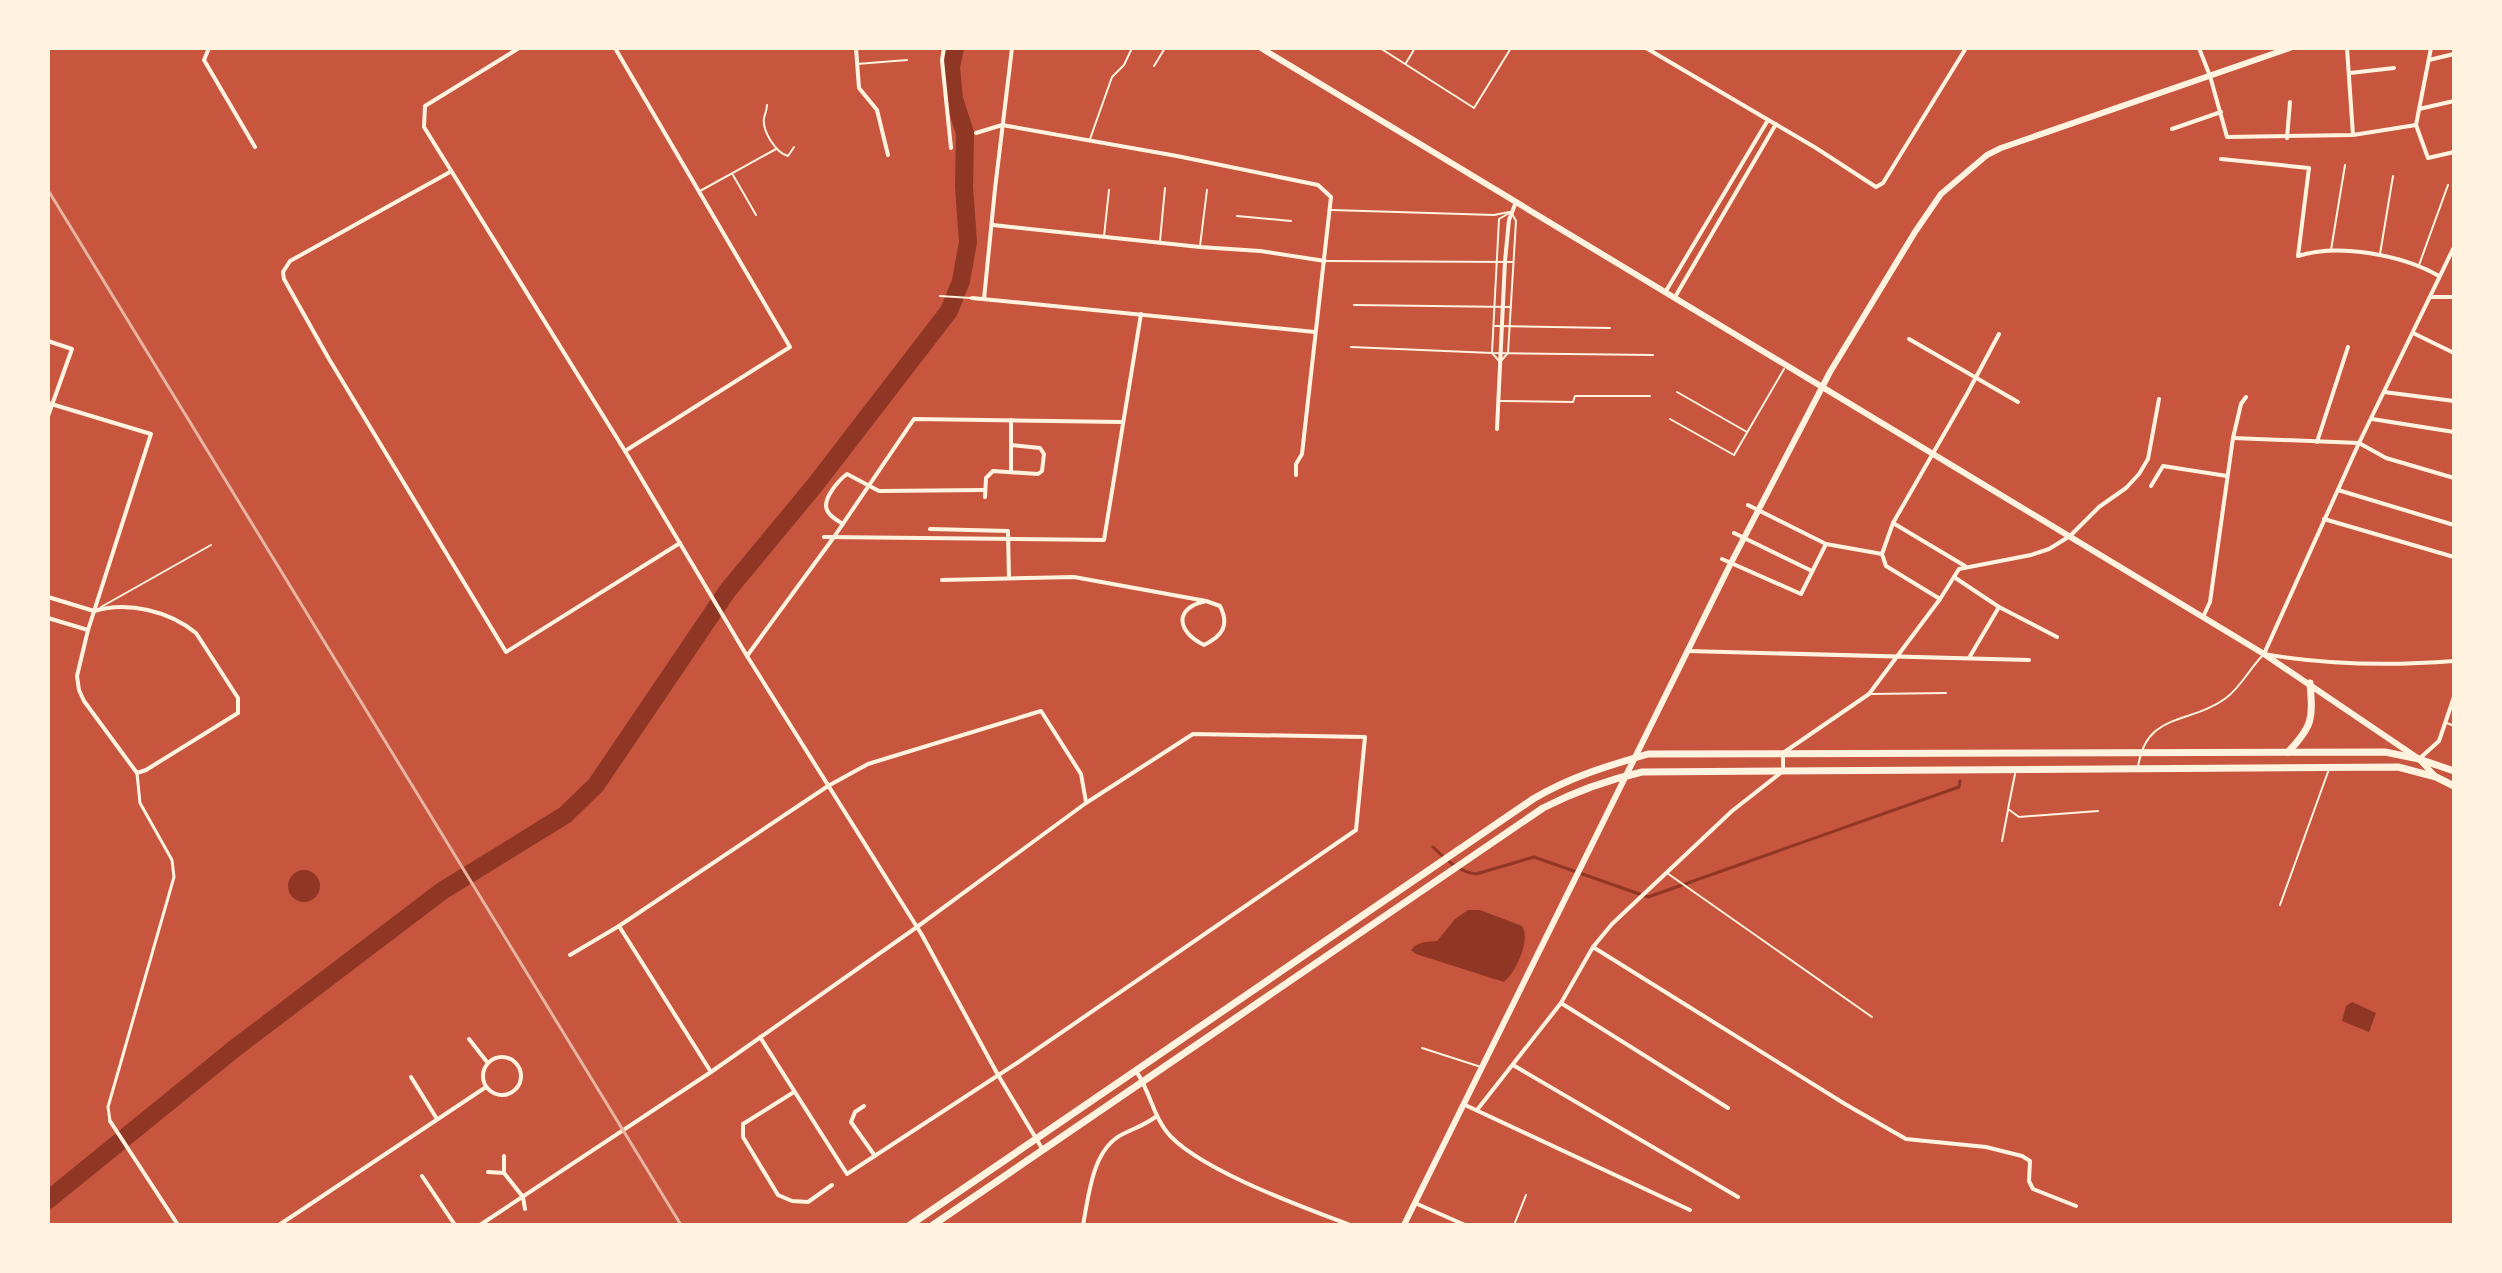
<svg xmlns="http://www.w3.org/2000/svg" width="2502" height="1273" font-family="Barlow,sans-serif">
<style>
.water{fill:#8f3625}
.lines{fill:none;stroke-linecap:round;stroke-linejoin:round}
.stream{stroke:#8f3625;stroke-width:3}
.river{stroke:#8f3625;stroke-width:18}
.service{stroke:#fff3e0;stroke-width:2}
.pedestrian{stroke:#fff3e0;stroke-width:3}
.minor{stroke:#fff3e0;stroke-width:4}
.tertiary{stroke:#fff3e0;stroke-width:6}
.primary{stroke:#fff3e0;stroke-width:7}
.rail{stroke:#e9b49f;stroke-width:3}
</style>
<rect width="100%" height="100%" fill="#c8553d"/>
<g class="water">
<circle cx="304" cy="886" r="16"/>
<path d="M 1468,910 L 1480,910 L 1522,926 C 1531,940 1516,972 1504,982 L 1416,954 L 1411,950 C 1418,941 1427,942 1437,941 L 1455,919 Z"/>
<path d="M 2352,1002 L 2376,1013 L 2369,1032 L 2342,1021 L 2346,1006 Z"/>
</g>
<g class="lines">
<path class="stream" d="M 1433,847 C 1445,859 1459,872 1476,874 L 1534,857 L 1648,897 L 1959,787 L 1960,781"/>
<path class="river" d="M 48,1200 L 234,1049 L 442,891 L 565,815 L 596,785 L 728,590 L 815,485 L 949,311 L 961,281 L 968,242 L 964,187 L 965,133 L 954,99 L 951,67 L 955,48"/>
<g class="service">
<path d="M 1380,48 L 1474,108 L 1511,48"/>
<path d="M 1406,63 L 1415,48"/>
<path d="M 857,64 L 907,60"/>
<path d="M 1154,66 L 1165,48"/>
<path d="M 767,105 C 767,110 765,114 764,118 C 762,131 776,153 788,156 L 794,147"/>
<path d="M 1090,139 L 1112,77 L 1124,65 L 1132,48"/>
<path d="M 733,175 L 756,215"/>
<path d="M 700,191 L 776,149"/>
<path d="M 1332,210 L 1494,215 L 1509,212"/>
<path d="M 1511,212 L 1516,221 L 1508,353 L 1500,362 L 1492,353 L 1499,219 Z"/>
<path d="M 1237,216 L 1291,221"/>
<path d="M 1104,236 L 1109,190"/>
<path d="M 1160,241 L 1165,188"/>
<path d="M 1200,246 L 1207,190"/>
<path d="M 2331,250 L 2345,165"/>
<path d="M 2380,254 L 2393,176"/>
<path d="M 1327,261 L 1512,262"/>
<path d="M 2419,265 L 2448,185"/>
<path d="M 940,296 L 971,298"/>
<path d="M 1354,305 L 1510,307"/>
<path d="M 1495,326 L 1610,328"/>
<path d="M 1351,347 L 1492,353 L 1653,355"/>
<path d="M 1677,392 L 1747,432"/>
<path d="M 1499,401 L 1573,402 L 1575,396 L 1650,396"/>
<path d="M 1670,419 L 1734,455 L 1784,369"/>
<path d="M 101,607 L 211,545"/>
<path d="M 1870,694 L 1946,693"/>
<path d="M 2447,723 L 2454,726"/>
<path d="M 2138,767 C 2146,711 2190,725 2226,698 C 2241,687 2250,668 2263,655"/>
<path d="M 2015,774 L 2008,809 L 2019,817 L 2098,811"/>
<path d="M 2002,841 L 2008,810"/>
<path d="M 1667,873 L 1872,1017"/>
<path d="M 2280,905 L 2329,769"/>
<path d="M 1422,1048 L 1481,1067"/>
<path d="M 1514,1225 L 1526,1195"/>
</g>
<path class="pedestrian" d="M 110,1121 L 108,1107 L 174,877 L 172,860 L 140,803 L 137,773"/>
<g class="minor">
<path d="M 209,48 L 204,60 L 255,147"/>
<path d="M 519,48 L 425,106 L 424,127 L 625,451 L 747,656 L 922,935 L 998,1075 L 1043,1150"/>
<path d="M 615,48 L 790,347 L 625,451"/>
<path d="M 856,48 L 859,88 L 877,110 L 888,155"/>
<path d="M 944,48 L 942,60 L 951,148"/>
<path d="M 1646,48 L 1816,148 L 1876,187 L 1883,183 L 1966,48"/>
<path d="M 2199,48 L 2210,76 L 2227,137 L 2353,135 L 2416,125"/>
<path d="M 2347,48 L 2353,135"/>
<path d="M 2431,48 L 2416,125 L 2428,158 L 2454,152"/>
<path d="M 2429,60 L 2454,54"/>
<path d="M 2350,73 L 2394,68"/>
<path d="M 2419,109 L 2454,101"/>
<path d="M 2172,129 L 2221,112"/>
<path d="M 976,133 L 1002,125 L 1177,156 L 1318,185 L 1331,197 L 1302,454 L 1296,464 L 1296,475"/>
<path d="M 2287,138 L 2290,102"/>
<path d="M 2221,159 L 2309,168 L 2298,256 C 2338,243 2403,255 2439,276"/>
<path d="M 450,172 L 290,261 L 283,272 L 284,279 L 329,359 L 506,652 L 680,543"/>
<path d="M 993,225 L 1200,247 L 1260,251 L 1325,261"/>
<path d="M 2454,247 L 2359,443 L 2264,654 C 2327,665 2390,666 2454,661"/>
<path d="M 1666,291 L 1768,120"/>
<path d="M 1675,297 L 1776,124"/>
<path d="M 2430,297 L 2454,297"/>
<path d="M 972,298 L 1315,332"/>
<path d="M 984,299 L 995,189 L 1012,48"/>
<path d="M 2413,333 L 2454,353"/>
<path d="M 1909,339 L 2018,402"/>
<path d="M 48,341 L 72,349 L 48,416"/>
<path d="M 2384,392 L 2454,401"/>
<path d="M 48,403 L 151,434 L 88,630 L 77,676 L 79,690 L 84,701 L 137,773 L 146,770 L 238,713 L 238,698 L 196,633 C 169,611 128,601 94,611"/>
<path d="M 2372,419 L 2454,432"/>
<path d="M 1497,429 L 1505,261 L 1509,220 L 1516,202"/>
<path d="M 2233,438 L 2359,443 L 2386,458 L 2454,478"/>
<path d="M 2317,442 L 2348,347"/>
<path d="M 1011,472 L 1011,420"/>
<path d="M 2151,486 L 2163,466 L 2227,476"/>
<path d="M 2338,490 L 2454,525"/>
<path d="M 985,497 L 986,478 L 993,471 L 1038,474 L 1042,471 L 1044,454 L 1040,448 L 1011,445"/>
<path d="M 1748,505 L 1826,544 L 1882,554"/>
<path d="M 2324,519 L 2454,557"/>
<path d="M 1893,523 L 1965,566"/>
<path d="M 843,524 C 838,521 829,516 827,510 C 822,499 839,480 847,474 L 879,491 L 985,490"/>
<path d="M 930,529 L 1008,531 L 1009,578"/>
<path d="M 1734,533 L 1812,571"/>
<path d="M 824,537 L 1104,540 L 1141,314"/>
<path d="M 1722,559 L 1801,594 L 1826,544"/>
<path d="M 1954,577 L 1999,607 L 2057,637"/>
<path d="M 942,580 L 1074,577 L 1206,601 L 1220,606 C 1230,626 1222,636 1204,645 C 1177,632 1173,608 1206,601"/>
<path d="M 48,597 L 94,611"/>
<path d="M 1940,599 L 1886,566 L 1882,554 L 1893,523 L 1967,394 L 1999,334"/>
<path d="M 2203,617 L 2210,602 L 2233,438 L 2241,404 L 2246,397"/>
<path d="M 48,618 L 88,630"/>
<path d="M 1688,651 L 2029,660"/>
<path d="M 747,656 L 834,537 L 914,419 L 1122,422"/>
<path d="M 1969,658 L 1999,607"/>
<path d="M 2419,759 L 2439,741 L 2454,697"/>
<path d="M 1593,947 L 1845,1104 L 1906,1139 L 1986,1147 L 2022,1156 L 2030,1161 L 2029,1181 L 2033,1189 L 2076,1206"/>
<path d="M 570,955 L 619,926"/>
<path d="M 1561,1003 L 1728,1108"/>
<path d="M 469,1039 L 487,1062"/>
<circle cx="502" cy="1076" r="19"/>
<path d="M 1513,1065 L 1738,1197"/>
<path d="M 1136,1071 C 1150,1091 1152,1113 1166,1131 C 1194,1168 1305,1208 1350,1225"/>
<path d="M 711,1072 L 619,926 L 828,786 L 868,764 L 1041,711 L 1081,774 L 1086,802"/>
<path d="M 411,1077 L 437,1119"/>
<path d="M 794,1092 L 743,1124 L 743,1137 L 778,1195 L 792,1201 L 808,1202 L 832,1185"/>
<path d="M 1463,1104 L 1690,1210"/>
<path d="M 864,1106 L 855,1112 L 851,1122 L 875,1156"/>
<path d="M 1477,1110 L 1561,1003 L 1593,947 L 1612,924 L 1732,811 L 1783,771 L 1783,753 L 1869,694 L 1940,599 L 1959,569 L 2031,555 L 2049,549 L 2070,536 L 2099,507 L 2126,488 L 2139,474 L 2148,459 L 2159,399"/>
<path d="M 110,1121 L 178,1225"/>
<path d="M 488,1172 L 504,1173 L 504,1156"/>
<path d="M 504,1173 L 523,1197 L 525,1209"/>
<path d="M 422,1176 L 455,1225"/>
<path d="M 1415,1203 L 1465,1225"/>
<path d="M 279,1225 L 486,1087"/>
<path d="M 480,1225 L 711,1072 L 917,927 L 1086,803 L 1193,734 L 1365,737 L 1356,830 L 1017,1063 L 847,1174 L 760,1037"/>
<path d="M 1083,1225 C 1089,1195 1092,1149 1123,1134 C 1137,1127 1143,1126 1157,1116"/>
</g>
<g class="tertiary">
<path d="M 1261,48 L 2264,654 L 2419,759 L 2436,777"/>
<path d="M 1404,1225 L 1731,563 L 1830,372 L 1915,232 L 1941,194 L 1987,155 L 2001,148 L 2290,48"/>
</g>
<g class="primary">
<path d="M 2288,752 C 2313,726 2313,719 2310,683"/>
<path d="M 910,1225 L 1533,799 C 1570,777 1607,766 1648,754 L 2385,752 L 2419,759 L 2454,771"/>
<path d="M 933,1225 L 1543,808 C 1576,791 1607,780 1642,772 L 2398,767 L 2436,777 L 2454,786"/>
</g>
<path class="rail" d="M 48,190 L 681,1225"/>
</g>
<rect width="2502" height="1273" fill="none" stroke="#fff3e0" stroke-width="100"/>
</svg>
